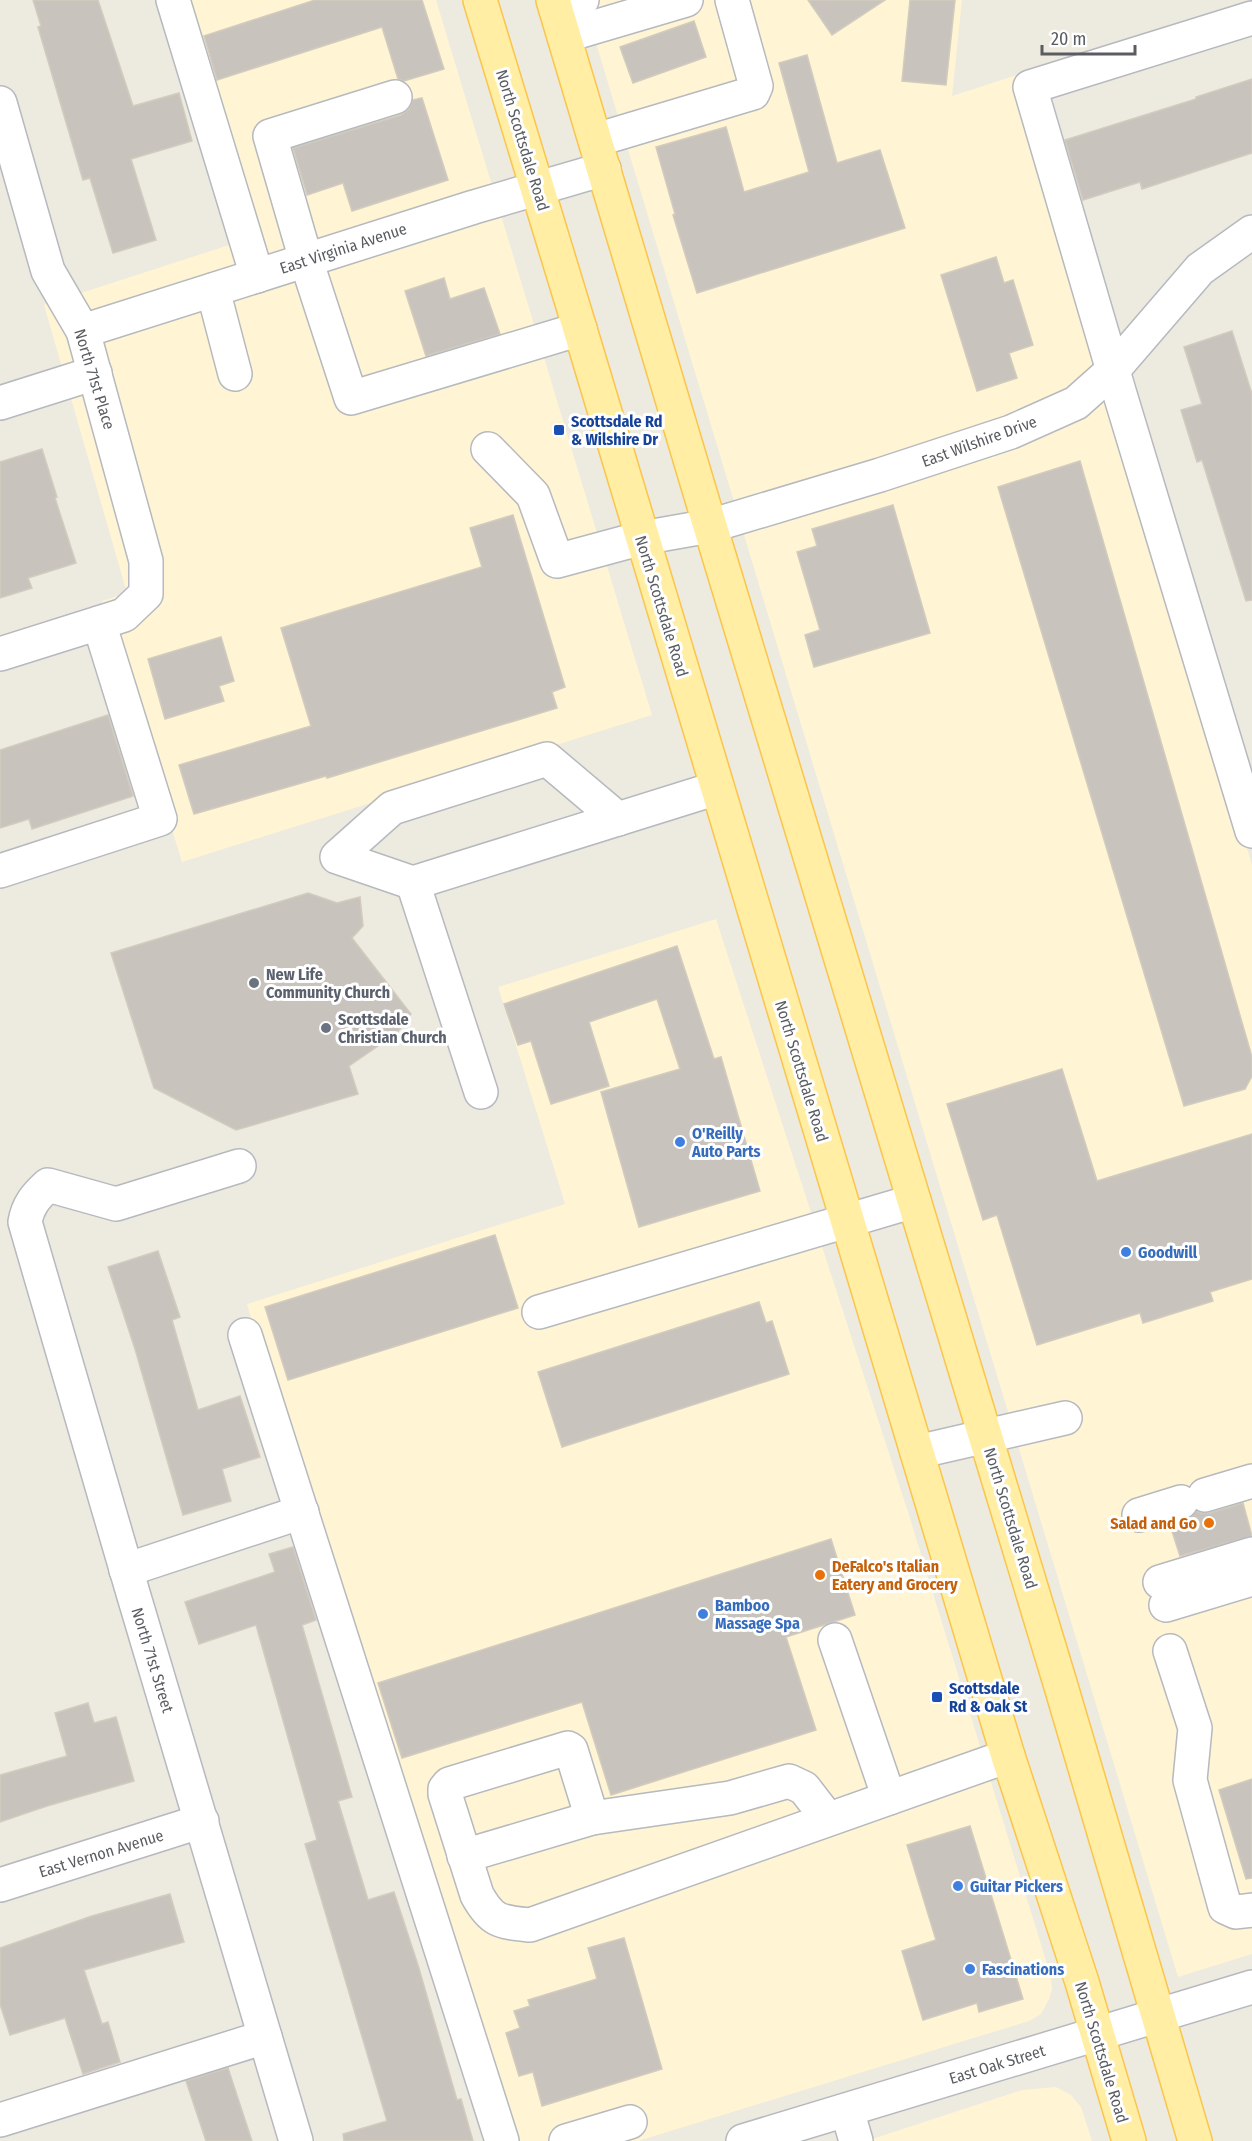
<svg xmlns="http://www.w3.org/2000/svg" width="1252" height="2141" font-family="'Fira Sans Condensed',sans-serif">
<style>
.commercial{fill:#fff4d3}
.building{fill:#c8c4bd;stroke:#d2cbbe;stroke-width:1.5}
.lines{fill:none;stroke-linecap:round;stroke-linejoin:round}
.minor-casing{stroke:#b6b9be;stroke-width:36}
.major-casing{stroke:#fbc54b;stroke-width:36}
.minor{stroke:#fff;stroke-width:33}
.major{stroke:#ffeea3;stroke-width:33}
.transit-dot{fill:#1a4fb4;stroke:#fff;stroke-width:2}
.worship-dot{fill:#6b7280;stroke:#fff;stroke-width:2}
.shop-dot{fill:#3f7fe0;stroke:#fff;stroke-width:2}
.food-dot{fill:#e8710a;stroke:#fff;stroke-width:2}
.labels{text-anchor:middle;stroke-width:6;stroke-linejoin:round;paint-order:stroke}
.street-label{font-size:16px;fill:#595d62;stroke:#fff}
.transit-label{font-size:16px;font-weight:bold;fill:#164399;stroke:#fff;text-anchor:start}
.worship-label{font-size:16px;font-weight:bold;fill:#5b616d;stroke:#fff;text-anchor:start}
.shop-label{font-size:16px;font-weight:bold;fill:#366cbe;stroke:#fff;text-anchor:start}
.food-label{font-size:16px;font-weight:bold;fill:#c56008;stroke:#fff;text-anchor:end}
</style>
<rect width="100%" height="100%" fill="#edeae0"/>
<g class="commercial">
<path d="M 188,0 L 436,0 L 652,715 L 182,862 L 102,601 L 127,593 L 44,305 L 263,234 Z"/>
<path d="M 583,0 L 962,0 L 952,96 L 1017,75 L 1252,865 L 1252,1954 L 1178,1977 Z"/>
<path d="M 716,919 L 908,1512 L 1051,1977 L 1052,1989 L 1049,1999 L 1041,2014 L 1029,2021 L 638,2141 L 510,2141 L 317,1541 L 247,1304 L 565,1204 L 498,987 Z"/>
<path d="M 1056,2087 L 1071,2095 L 1081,2107 L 1092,2141 L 866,2141 L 1022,2090 Z"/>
</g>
<g class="building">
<path d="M 33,0 L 98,0 L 133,106 L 179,93 L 192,141 L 131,159 L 156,240 L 113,253 L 90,178 L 83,180 L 38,27 L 41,26 Z"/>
<path d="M 315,0 L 422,0 L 444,69 L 404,81 L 398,79 L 382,27 L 217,80 L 204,36 Z"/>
<path d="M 808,0 L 885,0 L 832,35 Z"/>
<path d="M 910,0 L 955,0 L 946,85 L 902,81 Z"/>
<path d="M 694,21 L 706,57 L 633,83 L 620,47 Z"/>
<path d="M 807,55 L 837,163 L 880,150 L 905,228 L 697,293 L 673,215 L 675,214 L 656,147 L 726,127 L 744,192 L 809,172 L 779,63 Z"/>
<path d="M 1252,79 L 1252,153 L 1142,189 L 1140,182 L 1083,200 L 1065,140 L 1196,99 L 1196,97 Z"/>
<path d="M 422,98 L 448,180 L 352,211 L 343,183 L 307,195 L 293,148 L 401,115 L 409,109 L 413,100 Z"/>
<path d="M 996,257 L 1004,283 L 1013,280 L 1033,345 L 1009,353 L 1017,378 L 977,391 L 941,275 Z"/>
<path d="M 444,278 L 450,299 L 484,288 L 500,334 L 426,356 L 405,291 Z"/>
<path d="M 1232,331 L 1252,394 L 1252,600 L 1246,601 L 1202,460 L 1197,462 L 1181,410 L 1202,404 L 1184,347 Z"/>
<path d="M 42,449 L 57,497 L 55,498 L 76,563 L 28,578 L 32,588 L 0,598 L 0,462 Z"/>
<path d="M 1080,461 L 1252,1057 L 1252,1076 L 1245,1089 L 1184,1106 L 998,487 Z"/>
<path d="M 893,505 L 930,633 L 814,667 L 805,635 L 820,630 L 797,552 L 817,546 L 812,529 Z"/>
<path d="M 513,515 L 565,687 L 552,692 L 557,708 L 327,778 L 326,776 L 194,814 L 179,765 L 311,726 L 281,628 L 482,567 L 470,528 Z"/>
<path d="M 221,637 L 234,681 L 219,686 L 224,701 L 165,719 L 148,659 Z"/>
<path d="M 108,715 L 133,796 L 32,829 L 29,819 L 0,828 L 0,750 Z"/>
<path d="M 308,893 L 337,903 L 360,897 L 363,926 L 352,938 L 411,1014 L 397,1033 L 349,1066 L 358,1094 L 236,1130 L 154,1088 L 111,953 Z"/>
<path d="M 677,946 L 714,1059 L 721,1057 L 760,1191 L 639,1227 L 601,1092 L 680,1069 L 657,999 L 589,1022 L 609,1086 L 551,1104 L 531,1041 L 518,1045 L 504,1004 Z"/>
<path d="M 1062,1069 L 1097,1181 L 1252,1134 L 1252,1279 L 1210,1292 L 1213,1301 L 1143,1323 L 1140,1313 L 1037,1345 L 997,1215 L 983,1220 L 947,1104 Z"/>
<path d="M 495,1235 L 518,1308 L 288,1380 L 265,1307 Z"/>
<path d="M 158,1251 L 180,1317 L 172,1320 L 198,1410 L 240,1396 L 260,1457 L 222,1469 L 231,1501 L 183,1515 L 135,1349 L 108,1267 Z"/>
<path d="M 759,1302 L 766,1323 L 772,1321 L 789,1374 L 562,1447 L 538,1372 Z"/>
<path d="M 1243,1503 L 1252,1536 L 1180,1556 L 1170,1525 L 1187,1520 L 1197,1511 L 1201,1513 L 1210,1513 Z"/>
<path d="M 831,1539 L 855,1615 L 786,1637 L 816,1730 L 611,1795 L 582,1702 L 402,1758 L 378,1683 Z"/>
<path d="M 293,1547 L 316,1620 L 302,1625 L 352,1797 L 338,1801 L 368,1900 L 394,1892 L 418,1965 L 457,2100 L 461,2099 L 473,2141 L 344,2141 L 343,2134 L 387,2121 L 305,1844 L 317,1840 L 256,1625 L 199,1644 L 185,1602 L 275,1572 L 269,1554 Z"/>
<path d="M 88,1703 L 94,1723 L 116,1717 L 134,1781 L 47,1806 L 0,1822 L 0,1775 L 67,1756 L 55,1713 Z"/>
<path d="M 1252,1779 L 1252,1878 L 1246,1879 L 1219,1790 Z"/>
<path d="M 970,1826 L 1023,1999 L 979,2012 L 977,2003 L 923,2020 L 902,1951 L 936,1940 L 907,1845 Z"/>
<path d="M 170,1894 L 184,1942 L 84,1970 L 102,2024 L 108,2022 L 120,2062 L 83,2074 L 65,2018 L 10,2035 L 0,2004 L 0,1948 L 92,1916 Z"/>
<path d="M 624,1938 L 662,2069 L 542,2106 L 533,2072 L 519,2076 L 506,2033 L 520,2028 L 514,2011 L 530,2006 L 528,2000 L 597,1979 L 588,1948 Z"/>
<path d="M 228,2068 L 252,2141 L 206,2141 L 186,2081 Z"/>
</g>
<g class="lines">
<g class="minor-casing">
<g id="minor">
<path d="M 173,0 L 257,276"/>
<path d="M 556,9 L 582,0"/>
<path d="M 1252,18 L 1030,87 L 1119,391 L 1252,831"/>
<path d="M 564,36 L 686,0"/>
<path d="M 395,97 L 270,136 L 306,260 L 351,398 L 580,329"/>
<path d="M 0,103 L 48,271 L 83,331 L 146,561 L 146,594 L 124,615 L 0,654"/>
<path d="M 596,140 L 753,93 L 756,86 L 732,0"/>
<path d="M 213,290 L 235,374"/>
<path d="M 83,331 L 474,207 L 604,169"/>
<path d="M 0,403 L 95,373"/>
<path d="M 488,449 L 533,495 L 557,561 L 642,538 L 710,526 L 880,475 L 1011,432 L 1076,403 L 1113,370 L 1200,269 L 1252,232"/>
<path d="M 0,871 L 160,819 L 99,623"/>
<path d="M 413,883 L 337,857 L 392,808 L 547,759 L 618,819"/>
<path d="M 481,1092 L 413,883 L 717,788"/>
<path d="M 239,1166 L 116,1204 L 48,1185 C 36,1196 28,1205 25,1222 L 133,1593 L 296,2141"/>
<path d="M 539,1312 L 914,1201"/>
<path d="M 245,1335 L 502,2141"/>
<path d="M 917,1452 L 1065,1418"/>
<path d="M 1205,1495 L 1252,1481"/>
<path d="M 1139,1515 L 1181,1502"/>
<path d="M 126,1570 L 302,1512"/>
<path d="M 1160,1582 L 1252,1554"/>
<path d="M 1166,1605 L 1252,1579"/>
<path d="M 835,1640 L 889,1798"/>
<path d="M 1170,1651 L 1195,1728 L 1190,1780 L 1225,1907 L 1236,1912 L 1252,1910"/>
<path d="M 592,1818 L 571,1750 L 568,1748 L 449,1784 L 445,1789 L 445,1794 L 477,1895 C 492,1922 500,1922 530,1925 L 1008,1756"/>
<path d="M 464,1856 L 592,1818 L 730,1798 L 789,1781 L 804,1788 L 828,1819"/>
<path d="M 0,1885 L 202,1821"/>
<path d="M 847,2110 L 856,2141"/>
<path d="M 0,2120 L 265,2037"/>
<path d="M 566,2141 L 630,2122"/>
<path d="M 743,2141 L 1252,1987"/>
</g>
</g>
<g class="major-casing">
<g id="major">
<path d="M 480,0 L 580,329 L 1008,1756 L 1082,1982 L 1129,2141"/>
<path d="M 553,0 L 710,526 L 1060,1683 L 1195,2141"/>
</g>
</g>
<use href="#minor" class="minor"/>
<use href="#major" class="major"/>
</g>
<g class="transit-dot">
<rect x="553" y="424" width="12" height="12" rx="3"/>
<rect x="931" y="1691" width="12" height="12" rx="3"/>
</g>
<g class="worship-dot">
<circle cx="254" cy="983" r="6"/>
<circle cx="326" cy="1028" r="6"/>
</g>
<g class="shop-dot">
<circle cx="680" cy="1142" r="6"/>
<circle cx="1126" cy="1252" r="6"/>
<circle cx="703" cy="1614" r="6"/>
<circle cx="958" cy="1886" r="6"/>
<circle cx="970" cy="1969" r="6"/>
</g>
<g class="food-dot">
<circle cx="1209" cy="1523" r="6"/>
<circle cx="820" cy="1575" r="6"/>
</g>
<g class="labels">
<g class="street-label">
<text transform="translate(523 140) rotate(73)" y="6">North Scottsdale Road</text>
<text transform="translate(343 248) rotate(-18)" y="6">East Virginia Avenue</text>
<text transform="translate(95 379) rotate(73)" y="6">North 71st Place</text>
<text transform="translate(979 441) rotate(-20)" y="6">East Wilshire Drive</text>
<text transform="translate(662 606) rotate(73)" y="6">North Scottsdale Road</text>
<text transform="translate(802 1071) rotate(73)" y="6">North Scottsdale Road</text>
<text transform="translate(1011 1518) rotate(73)" y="6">North Scottsdale Road</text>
<text transform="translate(153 1660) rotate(73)" y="6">North 71st Street</text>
<text transform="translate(101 1853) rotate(-17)" y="6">East Vernon Avenue</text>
<text transform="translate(1102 2052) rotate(73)" y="6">North Scottsdale Road</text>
<text transform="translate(997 2064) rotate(-17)" y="6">East Oak Street</text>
</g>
<g class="transit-label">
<text x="571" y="427">Scottsdale Rd<tspan x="571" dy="18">&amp; Wilshire Dr</tspan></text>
<text x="949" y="1694">Scottsdale<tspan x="949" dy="18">Rd &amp; Oak St</tspan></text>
</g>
<g class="worship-label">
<text x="266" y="980">New Life<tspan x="266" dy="18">Community Church</tspan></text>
<text x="338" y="1025">Scottsdale<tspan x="338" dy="18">Christian Church</tspan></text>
</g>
<g class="shop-label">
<text x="692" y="1139">O'Reilly<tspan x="692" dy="18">Auto Parts</tspan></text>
<text x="1138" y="1258">Goodwill</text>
<text x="715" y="1611">Bamboo<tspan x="715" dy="18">Massage Spa</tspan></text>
<text x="970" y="1892">Guitar Pickers</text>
<text x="982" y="1975">Fascinations</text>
</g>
<g class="food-label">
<text x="1197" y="1529">Salad and Go</text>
<text x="832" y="1572" text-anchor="start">DeFalco's Italian<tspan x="832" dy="18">Eatery and Grocery</tspan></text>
</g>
</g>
<path d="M1042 45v9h93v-9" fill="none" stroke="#595d62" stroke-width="3"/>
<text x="1051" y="45" font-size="18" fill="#595d62" stroke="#ffffff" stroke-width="4.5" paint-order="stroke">20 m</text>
</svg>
